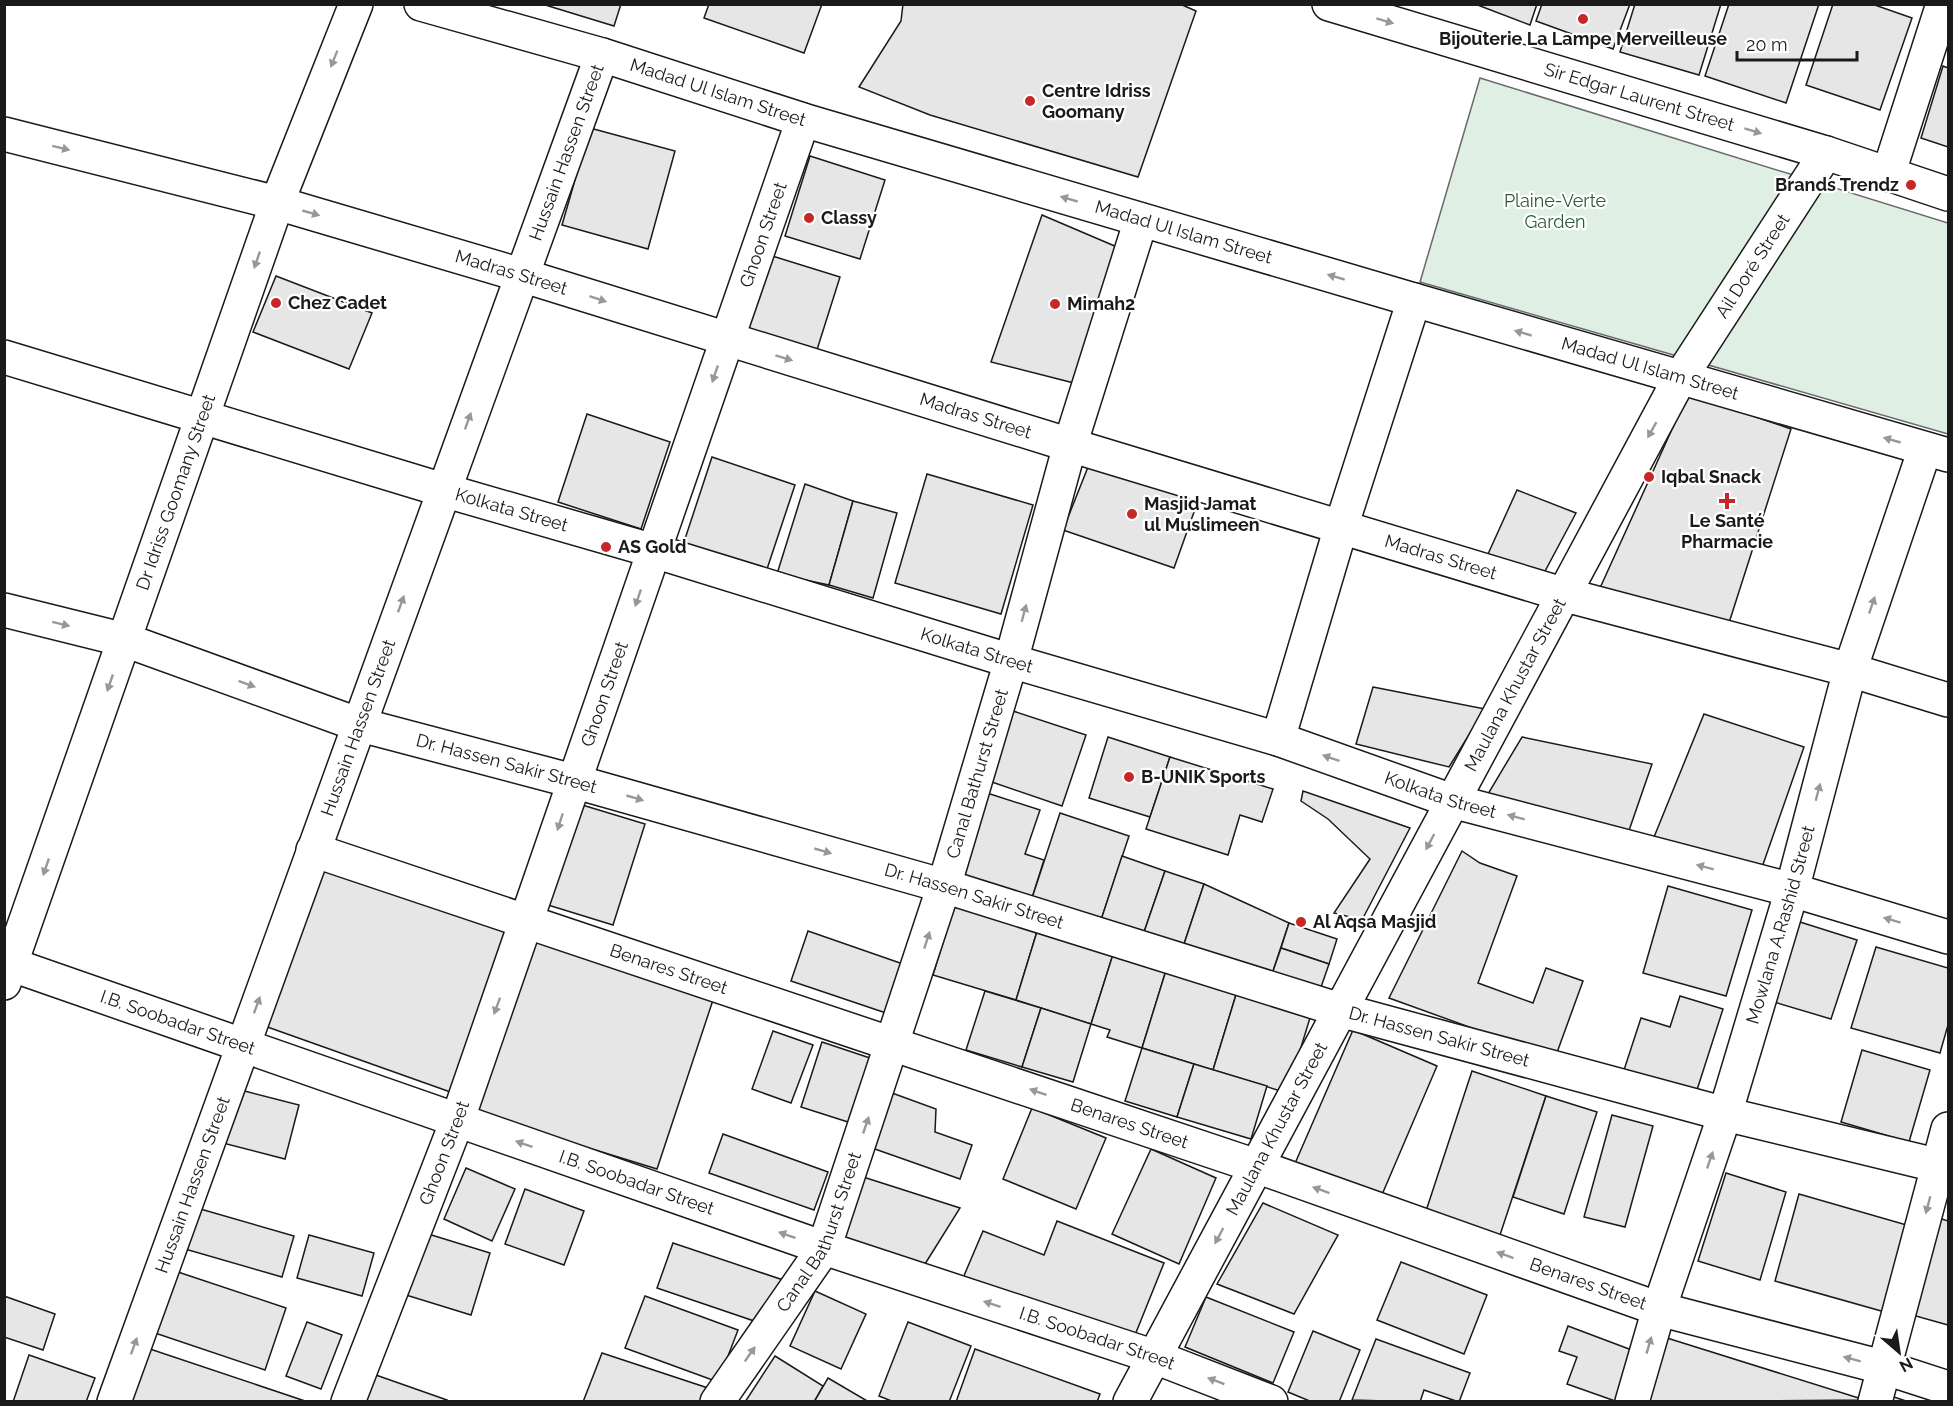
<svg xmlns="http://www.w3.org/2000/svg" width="1953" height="1406" font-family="Raleway,sans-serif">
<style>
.green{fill:#e0efe3;stroke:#6a6a6a;stroke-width:1.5}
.building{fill:#e6e6e6;stroke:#1a1a1a;stroke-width:1.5}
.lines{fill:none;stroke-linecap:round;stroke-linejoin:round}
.minor-casing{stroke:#1a1a1a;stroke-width:36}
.secondary-casing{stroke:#1a1a1a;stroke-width:36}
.minor{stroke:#fff;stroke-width:33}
.secondary{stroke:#fff;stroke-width:33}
.oneway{fill:#989898}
.poi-dot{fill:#c62828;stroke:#fff;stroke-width:2}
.labels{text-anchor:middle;stroke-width:4.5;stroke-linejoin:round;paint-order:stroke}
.poi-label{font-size:18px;font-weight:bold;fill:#1a1a1a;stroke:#fff;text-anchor:start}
.street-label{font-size:18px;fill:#1a1a1a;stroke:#fff}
.park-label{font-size:18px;fill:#2b5a34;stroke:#fff}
</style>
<rect width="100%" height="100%" fill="#fff"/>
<path class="green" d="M 1480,78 L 1948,223 L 1948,434 L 1420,282 Z"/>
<g class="building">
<path d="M 542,4 L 621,4 L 614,26 Z"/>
<path d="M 709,4 L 822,4 L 804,53 L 704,18 Z"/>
<path d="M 903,4 L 1180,4 L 1196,11 L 1138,177 L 930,115 L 859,87 L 901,21 Z"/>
<path d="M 1475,4 L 1537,4 L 1530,25 Z"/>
<path d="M 1542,4 L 1630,4 L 1613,49 L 1536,21 Z"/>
<path d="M 1635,4 L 1721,4 L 1699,75 L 1620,52 Z"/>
<path d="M 1729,4 L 1819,4 L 1786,103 L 1705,76 Z"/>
<path d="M 1833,4 L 1872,4 L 1912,18 L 1880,110 L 1806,85 Z"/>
<path d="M 1943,66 L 1948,68 L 1948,147 L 1921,138 Z"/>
<path d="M 590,128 L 675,151 L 648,249 L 562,225 Z"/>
<path d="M 810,156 L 885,180 L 860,259 L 785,236 Z"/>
<path d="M 1042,215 L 1117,247 L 1074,383 L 991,362 Z"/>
<path d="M 766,254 L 840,277 L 815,356 L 741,333 Z"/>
<path d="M 276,276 L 372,313 L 349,369 L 253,332 Z"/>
<path d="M 1688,394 L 1791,429 L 1728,626 L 1600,588 Z"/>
<path d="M 587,414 L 670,442 L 641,529 L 558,502 Z"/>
<path d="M 712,457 L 795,485 L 766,572 L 683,545 Z"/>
<path d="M 1090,462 L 1199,498 L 1174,568 L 1063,530 Z"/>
<path d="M 927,474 L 1033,505 L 1001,614 L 895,583 Z"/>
<path d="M 805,484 L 853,501 L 829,585 L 777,574 Z"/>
<path d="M 1517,490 L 1576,513 L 1544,573 L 1488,554 Z"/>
<path d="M 853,501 L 897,513 L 873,598 L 829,585 Z"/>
<path d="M 1373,687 L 1485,709 L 1449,767 L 1356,744 Z"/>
<path d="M 1010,710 L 1086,735 L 1062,806 L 986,780 Z"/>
<path d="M 1704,714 L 1804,747 L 1760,873 L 1652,842 Z"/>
<path d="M 1108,737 L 1170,757 L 1150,817 L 1089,798 Z"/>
<path d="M 1522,737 L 1652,764 L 1625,842 L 1482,804 Z"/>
<path d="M 1170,757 L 1273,789 L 1262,822 L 1240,815 L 1228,855 L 1146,829 Z"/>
<path d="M 1303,791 L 1410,828 L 1362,920 L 1334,913 L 1370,859 L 1328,819 L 1301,801 Z"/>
<path d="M 984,792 L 1040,810 L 1025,854 L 1044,860 L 1032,898 L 957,874 Z"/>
<path d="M 579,804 L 645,824 L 613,925 L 548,905 Z"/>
<path d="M 1060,813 L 1129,836 L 1101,920 L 1032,898 Z"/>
<path d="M 1462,851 L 1480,863 L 1517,876 L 1478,983 L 1533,1003 L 1546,968 L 1583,981 L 1555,1058 L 1389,998 Z"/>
<path d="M 1122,856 L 1165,871 L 1143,935 L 1101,920 Z"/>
<path d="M 318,861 L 514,930 L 456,1094 L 259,1024 Z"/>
<path d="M 1165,871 L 1204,884 L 1183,947 L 1143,935 Z"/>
<path d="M 1204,884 L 1289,923 L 1271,977 L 1183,947 Z"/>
<path d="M 1668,886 L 1752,910 L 1726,996 L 1643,973 Z"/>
<path d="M 956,900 L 1039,925 L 1016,1000 L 933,975 Z"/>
<path d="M 1800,922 L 1857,940 L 1831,1019 L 1774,1002 Z"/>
<path d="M 1289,923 L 1337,939 L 1329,964 L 1281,948 Z"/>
<path d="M 1039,925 L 1115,948 L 1091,1024 L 1016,1000 Z"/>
<path d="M 808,931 L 903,964 L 886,1013 L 791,981 Z"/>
<path d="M 536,939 L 714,997 L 657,1169 L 475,1113 Z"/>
<path d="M 1876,947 L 1948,968 L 1948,1025 L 1940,1053 L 1851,1028 Z"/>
<path d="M 1115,948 L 1168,964 L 1142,1048 L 1107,1037 L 1110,1030 L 1091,1024 Z"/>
<path d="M 1281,948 L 1329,964 L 1319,993 L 1271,977 Z"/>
<path d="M 1168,964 L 1239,985 L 1213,1070 L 1142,1048 Z"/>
<path d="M 1239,985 L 1313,1008 L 1287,1093 L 1213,1070 Z"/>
<path d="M 985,991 L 1041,1008 L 1022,1067 L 966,1050 Z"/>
<path d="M 1680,996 L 1723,1009 L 1696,1093 L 1624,1070 L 1641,1018 L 1670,1027 Z"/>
<path d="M 1041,1008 L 1091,1024 L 1073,1082 L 1022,1067 Z"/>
<path d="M 1353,1030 L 1437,1066 L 1378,1204 L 1293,1168 Z"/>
<path d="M 773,1031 L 813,1045 L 791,1103 L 752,1089 Z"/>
<path d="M 822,1042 L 870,1058 L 848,1122 L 801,1107 Z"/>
<path d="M 1142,1048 L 1194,1064 L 1177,1117 L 1125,1101 Z"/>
<path d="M 1862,1050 L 1930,1070 L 1909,1142 L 1841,1122 Z"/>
<path d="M 1194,1064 L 1267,1086 L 1251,1139 L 1177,1117 Z"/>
<path d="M 1472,1071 L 1546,1096 L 1498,1241 L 1424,1217 Z"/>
<path d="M 233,1088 L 299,1105 L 285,1159 L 219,1142 Z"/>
<path d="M 892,1093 L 936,1109 L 935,1132 L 972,1145 L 960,1179 L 872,1148 Z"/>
<path d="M 1546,1096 L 1597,1112 L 1564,1214 L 1513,1197 Z"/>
<path d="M 1032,1108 L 1106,1138 L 1076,1209 L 1003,1179 Z"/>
<path d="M 1612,1115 L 1653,1126 L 1625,1227 L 1584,1217 Z"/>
<path d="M 723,1134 L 828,1172 L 814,1210 L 709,1173 Z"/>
<path d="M 1151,1149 L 1216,1178 L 1179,1264 L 1112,1234 Z"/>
<path d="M 466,1168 L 515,1189 L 492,1241 L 444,1219 Z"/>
<path d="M 1726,1173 L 1786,1192 L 1760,1280 L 1698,1261 Z"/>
<path d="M 857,1175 L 960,1208 L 925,1264 L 837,1236 Z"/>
<path d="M 525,1189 L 584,1211 L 564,1265 L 505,1244 Z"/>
<path d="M 1799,1194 L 1917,1228 L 1892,1314 L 1775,1281 Z"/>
<path d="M 1263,1203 L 1338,1235 L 1294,1314 L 1217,1284 Z"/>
<path d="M 197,1208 L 294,1236 L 282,1277 L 185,1249 Z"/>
<path d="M 1933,1216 L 1948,1221 L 1948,1325 L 1905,1313 Z"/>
<path d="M 1057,1221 L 1164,1263 L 1131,1345 L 963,1278 L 983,1231 L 1044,1255 Z"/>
<path d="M 425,1233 L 490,1253 L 471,1315 L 406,1295 Z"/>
<path d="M 309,1235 L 374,1253 L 362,1296 L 297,1278 Z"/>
<path d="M 673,1243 L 792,1283 L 763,1324 L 657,1288 Z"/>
<path d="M 1401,1262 L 1487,1295 L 1464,1354 L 1377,1320 Z"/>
<path d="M 175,1271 L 286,1308 L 265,1370 L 155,1333 Z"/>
<path d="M 815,1291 L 866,1314 L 841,1369 L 790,1346 Z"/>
<path d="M 4,1296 L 55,1314 L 43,1350 L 4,1337 Z"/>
<path d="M 645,1296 L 738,1330 L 718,1382 L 625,1348 Z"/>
<path d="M 1206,1297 L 1294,1332 L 1273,1383 L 1185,1347 Z"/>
<path d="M 307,1322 L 342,1335 L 321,1389 L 286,1376 Z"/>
<path d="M 908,1322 L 971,1346 L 949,1402 L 894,1402 L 879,1396 Z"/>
<path d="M 1568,1326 L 1637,1352 L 1618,1402 L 1567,1384 L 1577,1357 L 1559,1351 Z"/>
<path d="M 1313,1331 L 1360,1350 L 1339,1402 L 1312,1402 L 1288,1392 Z"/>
<path d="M 1667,1338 L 1865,1400 L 1647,1402 Z"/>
<path d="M 1376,1339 L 1470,1373 L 1459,1402 L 1424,1390 L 1420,1402 L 1352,1400 Z"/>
<path d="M 144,1347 L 308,1402 L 126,1402 Z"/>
<path d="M 975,1349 L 1100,1394 L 1097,1402 L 956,1402 Z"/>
<path d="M 602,1353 L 714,1390 L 706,1402 L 583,1402 Z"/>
<path d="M 29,1355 L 95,1378 L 86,1402 L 13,1402 Z"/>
<path d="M 775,1356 L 823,1386 L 814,1402 L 745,1402 Z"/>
<path d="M 373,1374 L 447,1400 L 446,1402 L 363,1402 Z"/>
<path d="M 828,1378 L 869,1402 L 814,1402 Z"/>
<path d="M 1888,1395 L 1909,1402 L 1886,1402 Z"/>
</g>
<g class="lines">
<g class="minor-casing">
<g id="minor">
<path id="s1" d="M 4,134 L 277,203 L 521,275 L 1070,445 L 1562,594 L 1850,670 L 1948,700"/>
<path d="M 1888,175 L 1943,4"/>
<path id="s2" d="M 4,357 L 443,490 L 654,551 L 1011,661 L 1278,739 L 1452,801 L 1792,890 L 1948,937"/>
<path id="s3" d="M 4,610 L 125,640 L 357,724 L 573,781 L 944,886 L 1340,1010 L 1725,1114 L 1948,1168"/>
<path d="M 1278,739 L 1341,527 L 1414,300"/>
<path id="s4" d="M 313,850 L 1256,1166 L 1659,1309 L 1886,1368 L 1948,1388"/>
<path id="s5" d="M 4,962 L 824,1248 L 1155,1357 L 1271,1402"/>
<path id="s6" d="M 4,983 L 277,203 L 356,4"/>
<path id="s7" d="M 114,1402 L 602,55"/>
<path id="s8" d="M 348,1402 L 457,1121 L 803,120"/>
<path id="s9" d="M 717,1402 L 824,1248 L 944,886 L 1011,661 L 1070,445 L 1141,220"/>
<path id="s10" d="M 1130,1402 L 1680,378 L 1826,153"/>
<path id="s11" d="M 1632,1402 L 1659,1309 L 1725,1114 L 1792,890 L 1850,670 L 1925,449"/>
<path d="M 1875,1402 L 1948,1129"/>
</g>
</g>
<g class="secondary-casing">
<g id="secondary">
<path id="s12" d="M 421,4 L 602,55 L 803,120 L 1414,300 L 1948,455"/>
<path id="s13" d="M 1329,4 L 1826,153 L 1948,194"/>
</g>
</g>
<use href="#minor" class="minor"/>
<use href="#secondary" class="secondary"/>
</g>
<defs><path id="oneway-solid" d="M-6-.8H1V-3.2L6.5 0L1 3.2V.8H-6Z" transform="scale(1.5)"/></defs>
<g class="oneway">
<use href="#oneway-solid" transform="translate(1385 21) rotate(17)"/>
<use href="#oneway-solid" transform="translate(334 59) rotate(112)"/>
<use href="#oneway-solid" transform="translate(1753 131) rotate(17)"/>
<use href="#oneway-solid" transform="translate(61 148) rotate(14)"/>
<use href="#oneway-solid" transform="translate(1069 199) rotate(-164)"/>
<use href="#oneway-solid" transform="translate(311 213) rotate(16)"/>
<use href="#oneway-solid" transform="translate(257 260) rotate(109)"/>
<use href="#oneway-solid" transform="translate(1336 277) rotate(-164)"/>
<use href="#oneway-solid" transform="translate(598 299) rotate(18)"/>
<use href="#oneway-solid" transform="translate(1523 333) rotate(-164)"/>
<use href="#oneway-solid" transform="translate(784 358) rotate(17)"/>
<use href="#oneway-solid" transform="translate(715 374) rotate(109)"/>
<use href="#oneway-solid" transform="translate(468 421) rotate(-70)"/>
<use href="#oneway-solid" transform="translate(1652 430) rotate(119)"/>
<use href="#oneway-solid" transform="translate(1892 440) rotate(-164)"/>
<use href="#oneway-solid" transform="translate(638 598) rotate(109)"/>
<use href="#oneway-solid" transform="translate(401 604) rotate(-70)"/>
<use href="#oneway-solid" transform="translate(1872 605) rotate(-71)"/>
<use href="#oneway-solid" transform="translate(1024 613) rotate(-75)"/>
<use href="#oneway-solid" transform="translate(61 624) rotate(14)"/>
<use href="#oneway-solid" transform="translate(110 683) rotate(109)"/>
<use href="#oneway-solid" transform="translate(247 684) rotate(20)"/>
<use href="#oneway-solid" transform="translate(1331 758) rotate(-161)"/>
<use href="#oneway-solid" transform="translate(1818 792) rotate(-75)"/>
<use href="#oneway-solid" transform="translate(635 798) rotate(16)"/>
<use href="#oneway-solid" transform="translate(1516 817) rotate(-165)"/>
<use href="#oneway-solid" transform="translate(560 822) rotate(108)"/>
<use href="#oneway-solid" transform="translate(1430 842) rotate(118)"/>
<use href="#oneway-solid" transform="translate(823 851) rotate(16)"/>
<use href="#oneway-solid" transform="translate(46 867) rotate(109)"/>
<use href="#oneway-solid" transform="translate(1705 867) rotate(-165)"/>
<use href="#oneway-solid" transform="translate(1892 920) rotate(-163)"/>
<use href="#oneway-solid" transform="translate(927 940) rotate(-72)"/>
<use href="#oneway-solid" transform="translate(257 1005) rotate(-70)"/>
<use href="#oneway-solid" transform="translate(497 1006) rotate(110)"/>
<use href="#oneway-solid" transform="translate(1038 1092) rotate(-161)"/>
<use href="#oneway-solid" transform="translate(866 1125) rotate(-71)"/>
<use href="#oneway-solid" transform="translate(524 1144) rotate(-161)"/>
<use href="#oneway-solid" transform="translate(1710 1160) rotate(-71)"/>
<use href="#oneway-solid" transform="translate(1321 1190) rotate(-160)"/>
<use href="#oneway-solid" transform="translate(1928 1205) rotate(105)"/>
<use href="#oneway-solid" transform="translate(787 1235) rotate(-161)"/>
<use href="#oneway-solid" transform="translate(1219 1236) rotate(118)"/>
<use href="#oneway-solid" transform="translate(1505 1255) rotate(-160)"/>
<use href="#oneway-solid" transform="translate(992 1304) rotate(-162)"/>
<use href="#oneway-solid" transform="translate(1649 1345) rotate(-74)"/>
<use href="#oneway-solid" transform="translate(134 1346) rotate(-70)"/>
<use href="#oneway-solid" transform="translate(750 1354) rotate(-55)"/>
<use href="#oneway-solid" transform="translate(1852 1359) rotate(-165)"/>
<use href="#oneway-solid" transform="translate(1216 1381) rotate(-159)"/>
</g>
<g class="poi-dot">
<circle cx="1583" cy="19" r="6"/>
<circle cx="1030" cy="101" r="6"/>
<circle cx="1911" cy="185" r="6"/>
<circle cx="809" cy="218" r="6"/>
<circle cx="276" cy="303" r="6"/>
<circle cx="1055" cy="304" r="6"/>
<circle cx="1649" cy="477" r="6"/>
<path d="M1724 492h6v6h6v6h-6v6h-6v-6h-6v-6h6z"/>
<circle cx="1132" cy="514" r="6"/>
<circle cx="606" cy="547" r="6"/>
<circle cx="1129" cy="777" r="6"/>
<circle cx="1301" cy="922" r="6"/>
</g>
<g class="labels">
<g class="poi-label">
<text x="1583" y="45" text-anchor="middle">Bijouterie La Lampe Merveilleuse</text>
<text x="1042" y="97">Centre Idriss<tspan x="1042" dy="21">Goomany</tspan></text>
<text x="1899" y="191" text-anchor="end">Brands Trendz</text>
<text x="821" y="224">Classy</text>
<text x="288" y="309">Chez Cadet</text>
<text x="1067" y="310">Mimah2</text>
<text x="1661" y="483">Iqbal Snack</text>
<text x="1144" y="510">Masjid Jamat<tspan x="1144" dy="21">ul Muslimeen</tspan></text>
<text x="1727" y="527" text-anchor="middle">Le Santé<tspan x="1727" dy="21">Pharmacie</tspan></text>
<text x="618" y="553">AS Gold</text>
<text x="1141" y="783">B-UNIK Sports</text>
<text x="1313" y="928">Al Aqsa Masjid</text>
</g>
<g class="street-label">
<text dy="6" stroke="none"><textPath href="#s12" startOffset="310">Madad Ul Islam Street</textPath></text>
<text dy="6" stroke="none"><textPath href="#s13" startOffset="324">Sir Edgar Laurent Street</textPath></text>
<text dy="6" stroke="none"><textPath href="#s7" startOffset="1329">Hussain Hassen Street</textPath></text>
<text dy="6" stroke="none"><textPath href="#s12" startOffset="796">Madad Ul Islam Street</textPath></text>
<text dy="6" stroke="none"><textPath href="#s8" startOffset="1239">Ghoon Street</textPath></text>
<text dy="6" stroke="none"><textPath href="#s10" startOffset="1296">Ail Doré Street</textPath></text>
<text dy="6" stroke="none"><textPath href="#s1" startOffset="526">Madras Street</textPath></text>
<text dy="6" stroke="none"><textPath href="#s12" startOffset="1282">Madad Ul Islam Street</textPath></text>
<text dy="6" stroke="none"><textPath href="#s1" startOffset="1012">Madras Street</textPath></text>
<text dy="6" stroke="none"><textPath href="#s6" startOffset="520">Dr Idriss Goomany Street</textPath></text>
<text dy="6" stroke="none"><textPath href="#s2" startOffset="530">Kolkata Street</textPath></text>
<text dy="6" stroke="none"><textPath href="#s1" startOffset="1498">Madras Street</textPath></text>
<text dy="6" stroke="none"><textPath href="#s2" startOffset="1016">Kolkata Street</textPath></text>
<text dy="6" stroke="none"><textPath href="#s10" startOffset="814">Maulana Khustar Street</textPath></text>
<text dy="6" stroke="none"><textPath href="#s8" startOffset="753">Ghoon Street</textPath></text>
<text dy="6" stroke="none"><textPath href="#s7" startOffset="717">Hussain Hassen Street</textPath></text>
<text dy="6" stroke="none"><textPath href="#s3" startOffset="526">Dr. Hassen Sakir Street</textPath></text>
<text dy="6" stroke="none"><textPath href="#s9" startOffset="686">Canal Bathurst Street</textPath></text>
<text dy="6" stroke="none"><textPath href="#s2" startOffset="1502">Kolkata Street</textPath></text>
<text dy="6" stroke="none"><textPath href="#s3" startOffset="1012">Dr. Hassen Sakir Street</textPath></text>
<text dy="6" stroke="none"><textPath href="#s11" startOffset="500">Mowlana A.Rashid Street</textPath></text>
<text dy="6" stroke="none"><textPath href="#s4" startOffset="375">Benares Street</textPath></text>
<text dy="6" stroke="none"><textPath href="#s5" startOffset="184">I.B. Soobadar Street</textPath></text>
<text dy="6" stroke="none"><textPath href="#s3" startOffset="1498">Dr. Hassen Sakir Street</textPath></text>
<text dy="6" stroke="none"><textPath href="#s4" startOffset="861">Benares Street</textPath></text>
<text dy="6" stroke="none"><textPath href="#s10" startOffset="310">Maulana Khustar Street</textPath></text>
<text dy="6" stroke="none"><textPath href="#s8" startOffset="267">Ghoon Street</textPath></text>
<text dy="6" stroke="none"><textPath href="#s5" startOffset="670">I.B. Soobadar Street</textPath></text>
<text dy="6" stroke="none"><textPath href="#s7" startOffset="231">Hussain Hassen Street</textPath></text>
<text dy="6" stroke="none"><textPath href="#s9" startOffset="200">Canal Bathurst Street</textPath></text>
<text dy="6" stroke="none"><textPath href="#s4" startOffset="1347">Benares Street</textPath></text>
<text dy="6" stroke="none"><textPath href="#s5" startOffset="1156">I.B. Soobadar Street</textPath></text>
</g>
<g class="park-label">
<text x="1555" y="207">Plaine-Verte<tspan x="1555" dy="21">Garden</tspan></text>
</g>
</g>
<rect width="1953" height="1406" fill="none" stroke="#1a1a1a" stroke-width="12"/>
<g transform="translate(1899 1352) rotate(151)" stroke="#ffffff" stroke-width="4.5" paint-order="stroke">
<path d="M0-4.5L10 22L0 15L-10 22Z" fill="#1a1a1a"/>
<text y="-9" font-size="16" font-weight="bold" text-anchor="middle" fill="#1a1a1a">N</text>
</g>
<path d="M1737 51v9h120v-9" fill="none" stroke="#1a1a1a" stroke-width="3"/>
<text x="1746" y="51" font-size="18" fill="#1a1a1a" stroke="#ffffff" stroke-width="4.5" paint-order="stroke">20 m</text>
</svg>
